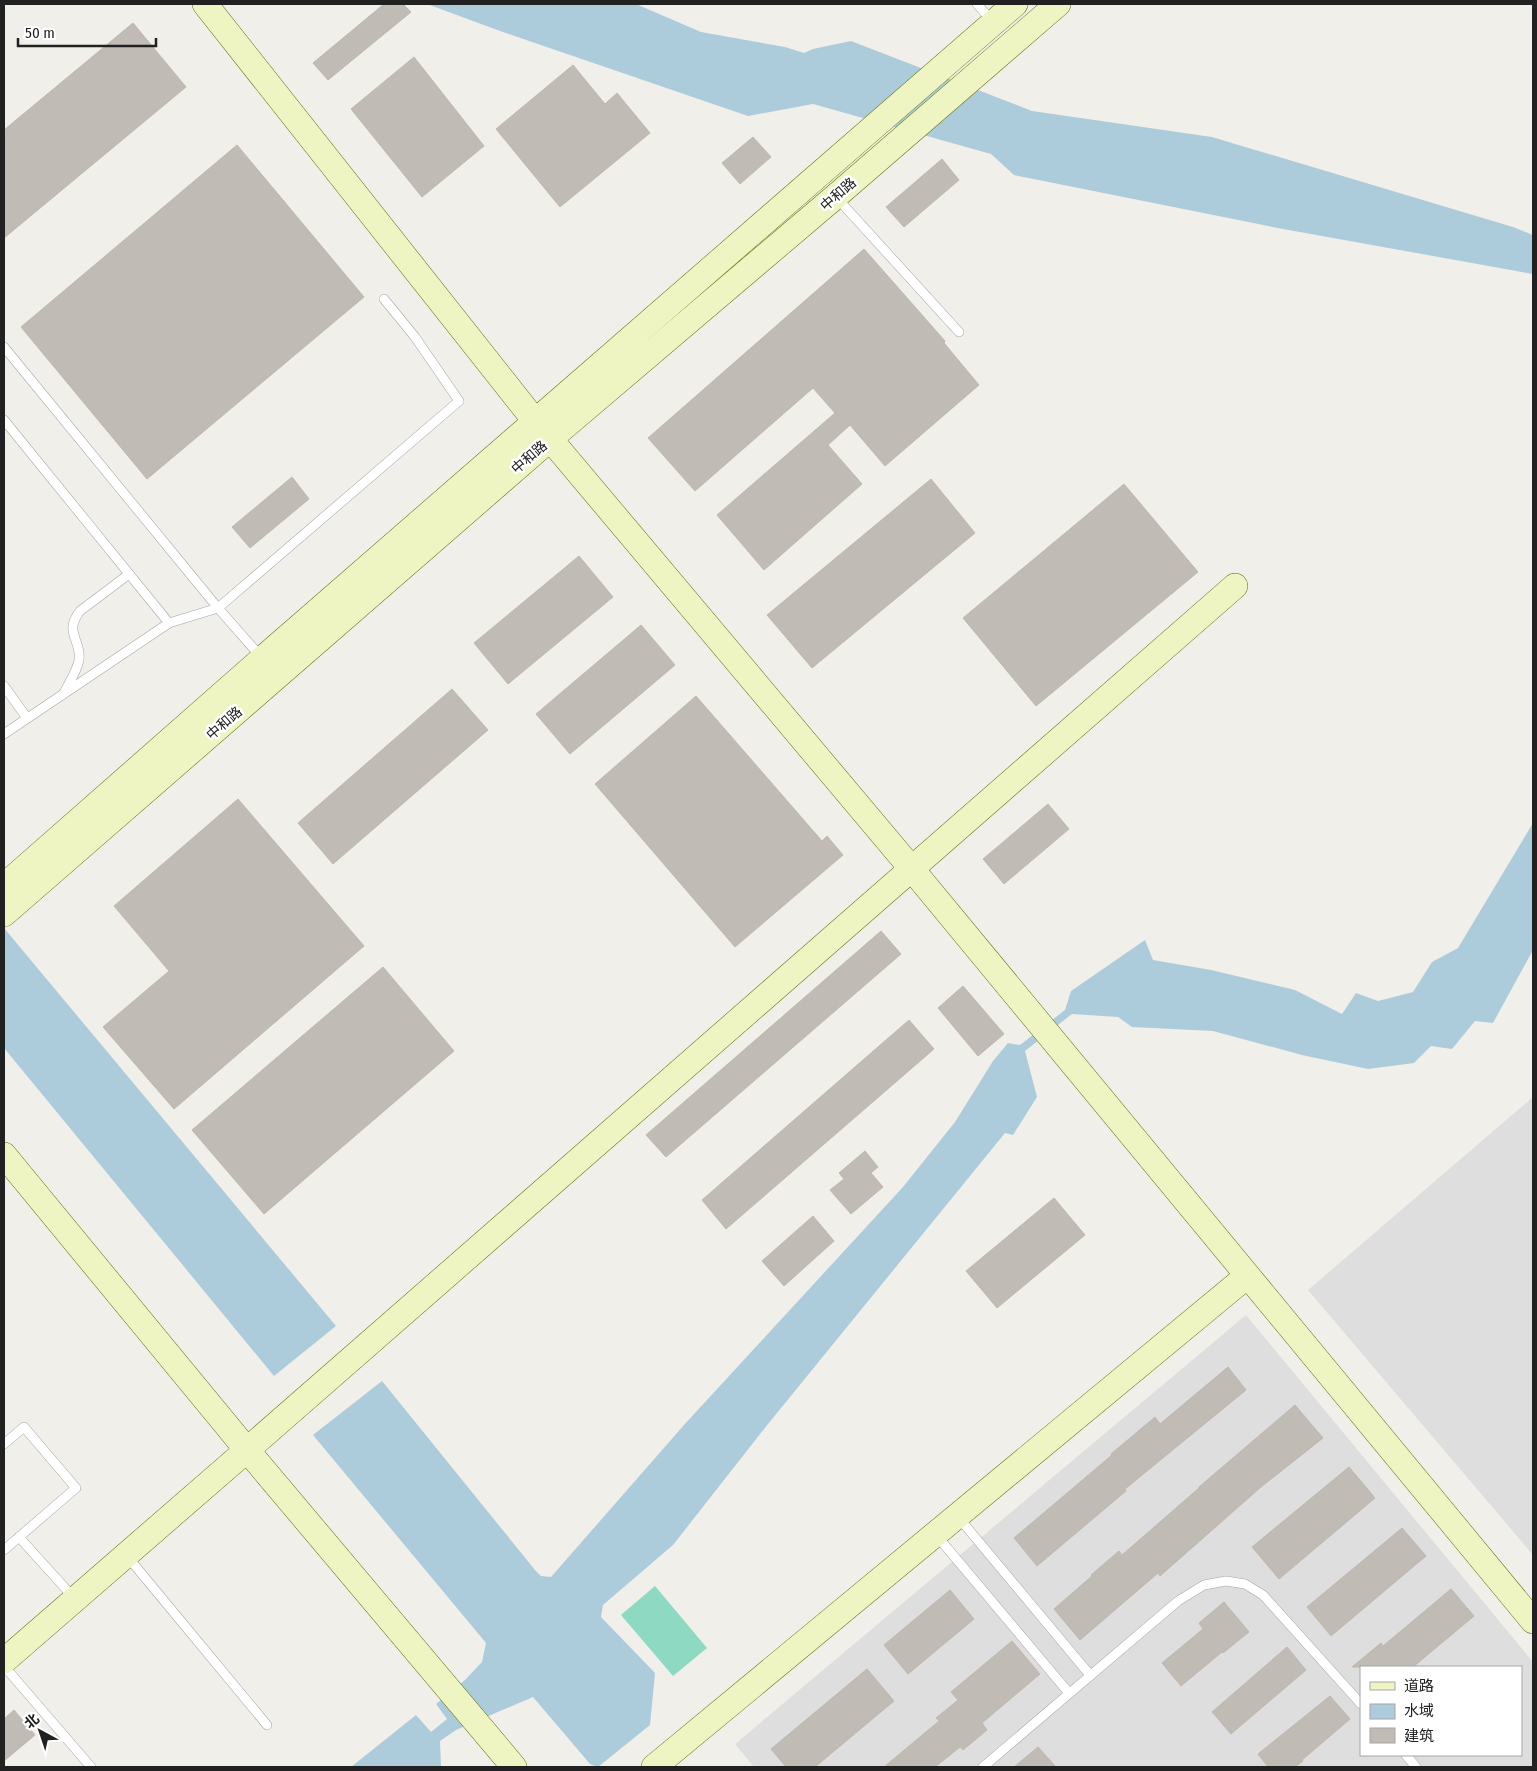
<svg xmlns="http://www.w3.org/2000/svg" width="1537" height="1771" font-family="'Fira Sans Condensed','Noto Sans SC',sans-serif">
<style>
.residential{fill:#dfdede;fill-rule:evenodd}
.pitch{fill:#8dd9c2}
.water{fill:#adccdb}
.building{fill:#c1bbb5;stroke:#c1b7ac}
.lines{fill:none;stroke-linecap:round;stroke-linejoin:round}
.lane-casing{stroke:#a5a5a5;stroke-width:10}
.secondary-casing{stroke:#5f720e;stroke-width:26}
.lane{stroke:#fff;stroke-width:9}
.secondary{stroke:#eff5c2;stroke-width:25}
.labels{text-anchor:middle;stroke-width:5;stroke-linejoin:round;paint-order:stroke}
.street-label{font-size:14px;fill:#212121;stroke:#fff}
</style>
<rect width="100%" height="100%" fill="#f1efe9"/>
<g class="residential">
<path d="M 1533,1097 L 1533,1555 L 1308,1290 Z"/>
<path d="M 1246,1315 L 1533,1662 L 1533,1767 L 754,1767 L 735,1744 ZM 1361,1667 L 1521,1667 L 1521,1755 L 1361,1755 Z"/>
</g>
<path class="pitch" d="M 655,1586 L 707,1648 L 673,1676 L 621,1615 Z"/>
<g class="water">
<path d="M 427,4 L 636,4 L 701,32 L 785,47 L 804,53 L 813,49 L 851,41 L 1032,111 L 1212,137 L 1513,227 L 1533,235 L 1533,274 L 1283,229 L 1014,175 L 991,154 L 813,104 L 748,116 L 500,31 Z"/>
<path d="M 1533,823 L 1533,950 L 1493,1023 L 1475,1021 L 1452,1049 L 1431,1046 L 1414,1063 L 1368,1069 L 1302,1055 L 1213,1031 L 1132,1027 L 1118,1017 L 1072,1014 L 1025,1051 L 1037,1097 L 1013,1135 L 1005,1133 L 768,1424 L 673,1545 L 603,1605 L 601,1617 L 655,1673 L 650,1725 L 598,1767 L 590,1764 L 533,1697 L 456,1730 L 440,1741 L 441,1767 L 351,1767 L 416,1715 L 431,1732 L 447,1719 L 436,1704 L 466,1679 L 482,1662 L 486,1643 L 313,1435 L 382,1381 L 535,1570 L 541,1576 L 551,1577 L 684,1425 L 903,1187 L 955,1122 L 993,1061 L 1008,1043 L 1020,1045 L 1065,1010 L 1071,991 L 1145,940 L 1153,960 L 1211,970 L 1295,990 L 1342,1014 L 1356,993 L 1378,1001 L 1413,992 L 1432,962 L 1458,948 Z"/>
<path d="M 4,928 L 336,1326 L 274,1376 L 4,1048 Z"/>
</g>
<g class="building">
<path d="M 384,4 L 403,4 L 411,12 L 328,80 L 313,63 Z"/>
<path d="M 133,23 L 186,87 L 4,238 L 4,130 Z"/>
<path d="M 414,57 L 484,146 L 422,197 L 351,109 Z"/>
<path d="M 573,65 L 605,104 L 617,93 L 650,133 L 560,207 L 496,129 Z"/>
<path d="M 753,137 L 771,157 L 740,184 L 722,163 Z"/>
<path d="M 237,145 L 364,297 L 147,479 L 21,327 Z"/>
<path d="M 942,159 L 959,180 L 904,227 L 886,207 Z"/>
<path d="M 864,249 L 945,341 L 944,343 L 979,385 L 885,466 L 850,425 L 828,445 L 862,484 L 764,570 L 717,515 L 835,413 L 813,388 L 695,491 L 648,438 Z"/>
<path d="M 292,477 L 309,499 L 250,548 L 232,527 Z"/>
<path d="M 931,479 L 975,533 L 812,668 L 767,615 Z"/>
<path d="M 1124,484 L 1198,572 L 1036,706 L 963,618 Z"/>
<path d="M 579,556 L 613,597 L 508,684 L 474,643 Z"/>
<path d="M 641,625 L 675,665 L 570,754 L 536,714 Z"/>
<path d="M 452,689 L 488,730 L 333,864 L 298,823 Z"/>
<path d="M 696,696 L 822,841 L 827,836 L 843,855 L 735,947 L 595,784 Z"/>
<path d="M 238,799 L 364,946 L 174,1109 L 103,1027 L 169,971 L 114,906 Z"/>
<path d="M 1048,804 L 1069,829 L 1004,884 L 983,859 Z"/>
<path d="M 881,931 L 901,954 L 666,1157 L 646,1135 Z"/>
<path d="M 383,967 L 454,1051 L 264,1214 L 192,1130 Z"/>
<path d="M 963,986 L 1004,1034 L 978,1056 L 938,1008 Z"/>
<path d="M 909,1020 L 934,1049 L 726,1229 L 702,1200 Z"/>
<path d="M 865,1151 L 878,1167 L 871,1173 L 883,1187 L 851,1214 L 830,1190 L 844,1179 L 839,1173 Z"/>
<path d="M 1054,1198 L 1085,1235 L 997,1308 L 966,1271 Z"/>
<path d="M 813,1216 L 834,1241 L 784,1286 L 762,1261 Z"/>
<path d="M 1228,1367 L 1246,1390 L 1125,1489 L 1126,1491 L 1037,1566 L 1014,1538 L 1112,1455 L 1111,1454 L 1155,1417 L 1160,1424 Z"/>
<path d="M 1295,1405 L 1323,1438 L 1261,1487 L 1160,1576 L 1158,1573 L 1080,1640 L 1054,1609 L 1092,1576 L 1091,1575 L 1119,1551 L 1122,1555 L 1199,1488 L 1199,1487 Z"/>
<path d="M 1349,1467 L 1375,1498 L 1279,1579 L 1252,1547 Z"/>
<path d="M 1402,1528 L 1426,1556 L 1331,1636 L 1307,1607 Z"/>
<path d="M 1451,1589 L 1474,1616 L 1413,1667 L 1352,1667 L 1381,1643 L 1383,1646 Z"/>
<path d="M 950,1590 L 974,1619 L 908,1674 L 884,1645 Z"/>
<path d="M 1224,1602 L 1249,1632 L 1223,1653 L 1222,1652 L 1181,1686 L 1162,1663 L 1203,1629 L 1199,1623 Z"/>
<path d="M 1012,1641 L 1040,1674 L 982,1723 L 987,1730 L 963,1750 L 960,1747 L 935,1767 L 884,1767 L 939,1721 L 936,1718 L 958,1700 L 951,1692 Z"/>
<path d="M 1287,1647 L 1306,1670 L 1231,1734 L 1212,1712 Z"/>
<path d="M 867,1669 L 894,1701 L 815,1767 L 786,1767 L 771,1749 Z"/>
<path d="M 1330,1696 L 1350,1719 L 1302,1760 L 1303,1761 L 1295,1767 L 1268,1767 L 1258,1754 Z"/>
<path d="M 14,1710 L 35,1735 L 4,1761 L 4,1719 Z"/>
<path d="M 1038,1747 L 1056,1767 L 1014,1767 Z"/>
</g>
<g class="lines">
<g class="lane-casing">
<g id="lane">
<path d="M 977,4 L 993,22"/>
<path d="M 836,197 L 959,332"/>
<path d="M 4,347 L 218,608 L 261,657"/>
<path d="M 4,420 L 169,623"/>
<path d="M 4,686 L 27,718"/>
<path d="M 64,693 C 69,683 77,671 79,660 C 82,640 63,633 80,611 L 129,574"/>
<path d="M 4,734 L 169,623 L 218,608 L 459,401 L 415,337 L 384,299"/>
<path d="M 4,1444 L 24,1427 L 76,1488 L 4,1550"/>
<path d="M 959,1518 L 1090,1675"/>
<path d="M 937,1536 L 1069,1693"/>
<path d="M 19,1537 L 74,1598"/>
<path d="M 127,1556 L 267,1725"/>
<path d="M 4,1666 L 91,1767"/>
<path d="M 1406,1755 L 1416,1767"/>
<path d="M 983,1767 L 1178,1601 L 1204,1585 L 1226,1581 L 1245,1584 L 1263,1595 L 1361,1704"/>
</g>
</g>
<g class="secondary-casing">
<g id="secondary">
<path d="M 205,4 L 535,421 L 911,868 L 1533,1621"/>
<path d="M 4,886 L 262,659 L 1015,4"/>
<path d="M 4,914 L 550,439 L 836,196 L 1058,4"/>
<path d="M 4,1155 L 247,1450 L 514,1767"/>
<path d="M 4,1661 L 247,1450 L 1235,586"/>
<path d="M 654,1767 L 1247,1276"/>
</g>
</g>
<use href="#lane" class="lane"/>
<use href="#secondary" class="secondary"/>
</g>
<g class="labels">
<g class="street-label">
<text transform="translate(838 194) rotate(-41)" y="5">中和路</text>
<text transform="translate(529 457) rotate(-41)" y="5">中和路</text>
<text transform="translate(224 723) rotate(-41)" y="5">中和路</text>
</g>
</g>
<rect width="1537" height="1771" fill="none" stroke="#212121" stroke-width="10"/>
<rect x="1360" y="1666" width="162" height="90" fill="#ffffff" stroke="#a6a6a6"/>
<rect x="1370" y="1682" width="25" height="8" fill="#eff5c2" stroke="#a6a6a6"/>
<text x="1404" y="1691" font-size="15" fill="#212121">道路</text>
<rect x="1370" y="1704" width="25" height="15" fill="#adccdb" stroke="#a6a6a6"/>
<text x="1404" y="1716" font-size="15" fill="#212121">水域</text>
<rect x="1370" y="1728" width="25" height="15" fill="#c1bbb5" stroke="#a6a6a6"/>
<text x="1404" y="1741" font-size="15" fill="#212121">建筑</text>
<g transform="translate(40 1731) rotate(320)" stroke="#ffffff" stroke-width="4" paint-order="stroke">
<path d="M0-4L9 19L0 12L-9 19Z" fill="#212121"/>
<text y="-8" font-size="14" font-weight="bold" text-anchor="middle" fill="#212121">北</text>
</g>
<path d="M18 38v8h138v-8" fill="none" stroke="#212121" stroke-width="2.5"/>
<text x="25" y="38" font-size="15" fill="#212121" stroke="#ffffff" stroke-width="4" paint-order="stroke">50 m</text>
</svg>
